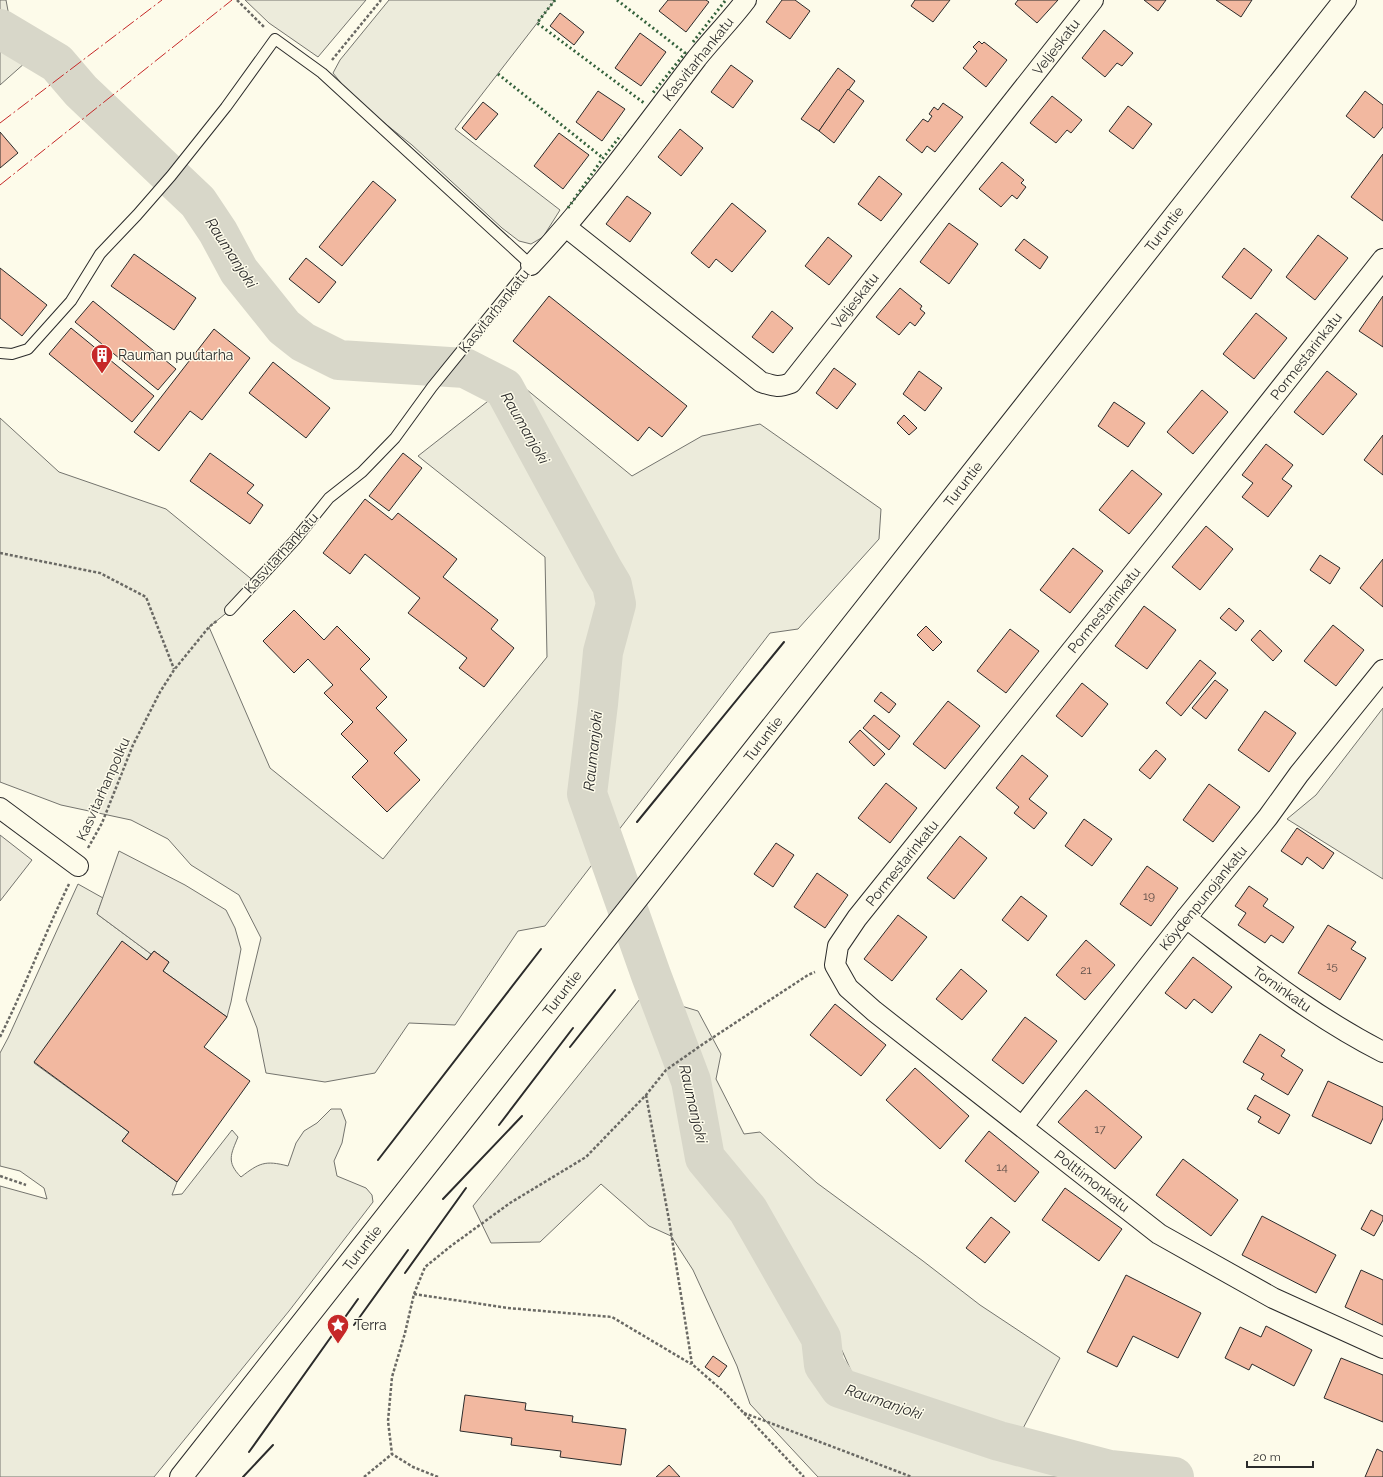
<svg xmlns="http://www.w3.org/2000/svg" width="1383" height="1477" font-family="Raleway,sans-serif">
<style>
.green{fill:#ecebdb;stroke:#74746e}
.parking{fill:#eceadb;stroke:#74746e}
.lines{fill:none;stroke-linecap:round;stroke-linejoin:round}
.river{stroke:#d8d7c9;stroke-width:40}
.building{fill:#f2b8a0;stroke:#2b2b2b}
.lane-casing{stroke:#2b2b2b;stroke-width:12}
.street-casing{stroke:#2b2b2b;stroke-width:22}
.highway-casing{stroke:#2b2b2b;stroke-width:24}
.path{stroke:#6a6964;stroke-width:2.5;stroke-dasharray:3 2;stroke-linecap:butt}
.lane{stroke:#fdfbea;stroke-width:10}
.street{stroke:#fdfbea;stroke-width:20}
.highway{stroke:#fdfbea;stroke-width:22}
.hedge{stroke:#34623c;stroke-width:3;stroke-dasharray:2 3;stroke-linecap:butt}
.wall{stroke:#2b2b2b;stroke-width:2}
.power{stroke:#c62828;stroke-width:1;stroke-dasharray:14 3 2 3;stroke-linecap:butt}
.labels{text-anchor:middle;stroke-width:3;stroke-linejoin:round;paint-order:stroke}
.number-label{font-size:12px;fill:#5d4e48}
.street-label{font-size:14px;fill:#2b2b2b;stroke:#fdfbea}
.poi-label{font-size:14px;fill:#2b2b2b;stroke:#fdfbea;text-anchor:start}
.water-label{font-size:15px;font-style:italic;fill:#2b2b2b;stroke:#fdfbea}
</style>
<rect width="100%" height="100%" fill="#fdfbea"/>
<g class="green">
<path d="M 0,0 L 6,0 L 11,27 L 29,53 L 26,62 L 0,85 Z"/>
<path d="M 245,0 L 366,0 L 318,57 L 269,23 Z"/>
<path d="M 389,0 L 555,0 L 455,129 L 560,210 L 543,237 L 531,244 L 519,241 L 502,228 L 412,145 L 353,98 L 333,73 L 340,60 Z"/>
<path d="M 515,380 L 632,476 L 702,436 L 760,424 L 881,509 L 879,539 L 798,629 L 770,633 L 545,926 L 518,931 L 455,1025 L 409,1023 L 375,1073 L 325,1082 L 266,1073 L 257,1028 L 246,1000 L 261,938 L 239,895 L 191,865 L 168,839 L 131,820 L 61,805 L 0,782 L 0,418 L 59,472 L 166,509 L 255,582 L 230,610 L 209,627 L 270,768 L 383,859 L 547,657 L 545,557 L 418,456 Z"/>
<path d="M 1383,708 L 1383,879 L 1287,819 L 1316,795 Z"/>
<path d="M 78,884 L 103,898 L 97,914 L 151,954 L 147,960 L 122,942 L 34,1063 L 129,1132 L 122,1141 L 177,1182 L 172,1195 L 182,1194 L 232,1130 L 238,1137 C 231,1154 226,1162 241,1177 C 259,1163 265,1160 288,1166 L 296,1143 L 304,1131 L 317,1123 L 331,1109 L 341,1109 L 346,1122 L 342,1143 L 334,1161 L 337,1176 L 366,1188 L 372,1195 L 373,1202 L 289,1311 L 154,1477 L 0,1477 L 0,1186 L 47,1199 L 44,1188 L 20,1171 L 0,1166 L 0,1053 L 8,1038 Z"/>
<path d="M 644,994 L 661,1038 L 692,1112 L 696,1165 L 744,1217 L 779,1299 L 808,1327 L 808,1368 L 822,1390 L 881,1415 L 1070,1469 L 1128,1477 L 818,1477 L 750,1404 L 737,1366 L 693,1270 L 671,1236 L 649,1226 L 601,1184 L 540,1242 L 491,1243 L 473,1206 Z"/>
<path d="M 678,1005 L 698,1011 L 721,1054 L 716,1079 L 744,1134 L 760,1132 L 817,1183 L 923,1261 L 980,1305 L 1060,1358 L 1019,1436 L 937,1414 L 857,1384 L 831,1326 L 775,1229 L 716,1150 L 701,1074 Z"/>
</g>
<g class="parking">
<path d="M 0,835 L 32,860 L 0,901 Z"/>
<path d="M 119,851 L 185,885 L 226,910 L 235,928 L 241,949 L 231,1002 L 227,1017 L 163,971 L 169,962 L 154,951 L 151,954 L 97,914 Z"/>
</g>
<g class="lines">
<path class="river" d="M 0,29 L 57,63 L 81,91 L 198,202 L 218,232 L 239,271 L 284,327 L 303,342 L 339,360 L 465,368 L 504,388 L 603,570 L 612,585 L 616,604 L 603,652 L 598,704 L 587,794 L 651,975 L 691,1081 L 705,1158 L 748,1210 L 821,1338 L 824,1365 L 840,1388 L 999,1441 L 1110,1470 L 1174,1477"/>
</g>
<g class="building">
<path d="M 668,0 L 706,0 L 709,2 L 686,32 L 659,11 Z"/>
<path d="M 782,0 L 795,0 L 810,11 L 790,39 L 766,22 Z"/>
<path d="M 915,0 L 950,0 L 933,22 L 911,6 Z"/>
<path d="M 1018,0 L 1058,0 L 1037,23 L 1015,4 Z"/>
<path d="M 1144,0 L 1166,0 L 1158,11 Z"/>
<path d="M 1216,0 L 1252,0 L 1241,17 Z"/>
<path d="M 560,13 L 584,32 L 574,45 L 550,26 Z"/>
<path d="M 1104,30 L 1133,53 L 1122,66 L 1117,63 L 1105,77 L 1082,58 Z"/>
<path d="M 640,33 L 666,52 L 641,86 L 615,68 Z"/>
<path d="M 979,41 L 982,44 L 984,42 L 1007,60 L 986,87 L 963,68 L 977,51 L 973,47 Z"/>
<path d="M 731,65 L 753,81 L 733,108 L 711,92 Z"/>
<path d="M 838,68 L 855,81 L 819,131 L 801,119 Z"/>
<path d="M 848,89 L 864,101 L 834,143 L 819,131 Z"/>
<path d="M 598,91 L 625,109 L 602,141 L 576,122 Z"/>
<path d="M 1365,91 L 1383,105 L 1383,127 L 1374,138 L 1346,116 Z"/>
<path d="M 1052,96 L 1082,120 L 1071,133 L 1067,130 L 1056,143 L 1030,123 Z"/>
<path d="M 483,102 L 498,114 L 476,140 L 462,128 Z"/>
<path d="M 943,103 L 963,117 L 935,152 L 927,146 L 922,153 L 906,140 L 923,119 L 928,122 L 932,116 L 929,114 L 934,107 L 938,110 Z"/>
<path d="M 1128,106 L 1152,124 L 1133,149 L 1109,131 Z"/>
<path d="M 680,129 L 703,148 L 681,176 L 658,157 Z"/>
<path d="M 0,132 L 18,153 L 0,168 Z"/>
<path d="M 559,133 L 589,155 L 563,189 L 534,166 Z"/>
<path d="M 1383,154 L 1383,221 L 1351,197 Z"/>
<path d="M 1002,162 L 1024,180 L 1021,183 L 1026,187 L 1017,199 L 1012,195 L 1001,207 L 979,189 Z"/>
<path d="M 879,176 L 902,194 L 881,221 L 858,204 Z"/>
<path d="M 373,181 L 396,200 L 342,266 L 319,247 Z"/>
<path d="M 627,196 L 651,213 L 630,242 L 606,224 Z"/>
<path d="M 732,203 L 766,231 L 732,272 L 716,259 L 709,268 L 691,253 Z"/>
<path d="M 949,223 L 978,244 L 949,284 L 920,262 Z"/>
<path d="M 1318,235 L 1348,258 L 1315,300 L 1286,277 Z"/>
<path d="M 828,237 L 852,256 L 829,285 L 805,266 Z"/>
<path d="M 1024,239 L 1048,257 L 1040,269 L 1015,250 Z"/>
<path d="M 1244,248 L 1272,270 L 1251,299 L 1222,277 Z"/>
<path d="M 134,254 L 196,298 L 174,330 L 111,286 Z"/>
<path d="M 306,258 L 336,282 L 319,303 L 289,279 Z"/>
<path d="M 0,268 L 47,305 L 22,336 L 0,318 Z"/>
<path d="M 900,288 L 922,306 L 920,309 L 925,313 L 915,326 L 910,322 L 899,335 L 876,317 Z"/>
<path d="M 549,296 L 687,406 L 662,437 L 649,427 L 638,441 L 513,341 Z"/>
<path d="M 1383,296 L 1383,347 L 1359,331 Z"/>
<path d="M 93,301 L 176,369 L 158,390 L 75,322 Z"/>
<path d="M 772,311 L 793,328 L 773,353 L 752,337 Z"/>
<path d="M 1256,313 L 1287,338 L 1254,379 L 1223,354 Z"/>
<path d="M 71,328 L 154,396 L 132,422 L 49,354 Z"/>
<path d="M 214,329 L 250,358 L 202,420 L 190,411 L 159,451 L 134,432 Z"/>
<path d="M 273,362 L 330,408 L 306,438 L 249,393 Z"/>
<path d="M 834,368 L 856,384 L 837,409 L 816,393 Z"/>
<path d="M 919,371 L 942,388 L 925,411 L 903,394 Z"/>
<path d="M 1327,371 L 1357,394 L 1323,435 L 1294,412 Z"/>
<path d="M 1202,390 L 1228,412 L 1193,454 L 1167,432 Z"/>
<path d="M 1114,402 L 1145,423 L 1128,447 L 1098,426 Z"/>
<path d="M 904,415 L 917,428 L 909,435 L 897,423 Z"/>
<path d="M 1383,435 L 1383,475 L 1364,460 Z"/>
<path d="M 1266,444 L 1293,465 L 1282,479 L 1292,486 L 1268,517 L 1242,497 L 1253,483 L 1242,475 Z"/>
<path d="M 210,453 L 254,485 L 247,493 L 263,505 L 250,524 L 190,481 Z"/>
<path d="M 403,453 L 422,468 L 389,511 L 369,496 Z"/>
<path d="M 1132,470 L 1162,494 L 1129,534 L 1099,510 Z"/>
<path d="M 365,499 L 392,520 L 398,513 L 457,559 L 443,577 L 498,620 L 491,629 L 514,648 L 484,687 L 459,668 L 467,658 L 408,613 L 420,598 L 365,554 L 350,574 L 323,553 Z"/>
<path d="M 1206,526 L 1233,549 L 1200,590 L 1172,567 Z"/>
<path d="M 1073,548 L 1103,571 L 1070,613 L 1040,590 Z"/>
<path d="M 1320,555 L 1340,568 L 1330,584 L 1310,570 Z"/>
<path d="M 1383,559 L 1383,607 L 1360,588 Z"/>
<path d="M 1144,606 L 1176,630 L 1147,669 L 1115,646 Z"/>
<path d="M 1229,608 L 1244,621 L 1236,631 L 1220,618 Z"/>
<path d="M 294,610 L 324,640 L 337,626 L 370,659 L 360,669 L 387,697 L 376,708 L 407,740 L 394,753 L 420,780 L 387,812 L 352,777 L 368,761 L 341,734 L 353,722 L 324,693 L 333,685 L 308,659 L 294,673 L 263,641 Z"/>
<path d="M 1333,625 L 1364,650 L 1336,686 L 1304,661 Z"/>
<path d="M 926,626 L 942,642 L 933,651 L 917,635 Z"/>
<path d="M 1010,629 L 1039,651 L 1006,693 L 977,671 Z"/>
<path d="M 1260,630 L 1282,651 L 1273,661 L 1251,640 Z"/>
<path d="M 1200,660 L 1216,673 L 1181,716 L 1166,703 Z"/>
<path d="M 1215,680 L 1228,690 L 1206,719 L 1192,708 Z"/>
<path d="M 1082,683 L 1108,704 L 1082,737 L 1056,716 Z"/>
<path d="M 881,692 L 896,704 L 889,713 L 874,701 Z"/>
<path d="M 948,701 L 980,726 L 945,769 L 913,744 Z"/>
<path d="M 1265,711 L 1296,733 L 1269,772 L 1238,750 Z"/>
<path d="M 874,715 L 900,736 L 889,750 L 863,728 Z"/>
<path d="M 860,730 L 885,754 L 874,766 L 849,742 Z"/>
<path d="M 1156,750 L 1166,759 L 1150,779 L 1139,770 Z"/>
<path d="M 1022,755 L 1048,776 L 1029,799 L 1047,813 L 1034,829 L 1014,813 L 1019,807 L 996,788 Z"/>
<path d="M 886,783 L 917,808 L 890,843 L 858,818 Z"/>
<path d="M 1209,784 L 1240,807 L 1213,842 L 1183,820 Z"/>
<path d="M 1084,819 L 1112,839 L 1092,866 L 1065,846 Z"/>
<path d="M 1297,828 L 1334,853 L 1323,869 L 1307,857 L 1302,865 L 1281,851 Z"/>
<path d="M 960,836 L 987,858 L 954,899 L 927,878 Z"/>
<path d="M 776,843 L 794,855 L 773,887 L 754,874 Z"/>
<path d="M 1147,866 L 1178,888 L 1151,926 L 1120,904 Z"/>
<path d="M 817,873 L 848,895 L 825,928 L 794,907 Z"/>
<path d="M 1249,886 L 1268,899 L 1263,906 L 1294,927 L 1283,943 L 1271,935 L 1265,943 L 1238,925 L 1246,913 L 1235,906 Z"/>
<path d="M 1021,896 L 1047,916 L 1028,941 L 1002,920 Z"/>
<path d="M 898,915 L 927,937 L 892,981 L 864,959 Z"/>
<path d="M 1328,925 L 1356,942 L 1351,949 L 1366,958 L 1340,1000 L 1298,973 Z"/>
<path d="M 1086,940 L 1115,965 L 1085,1000 L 1056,975 Z"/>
<path d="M 122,941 L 147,960 L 154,951 L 169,962 L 163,971 L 227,1017 L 204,1047 L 250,1081 L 177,1182 L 122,1141 L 129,1132 L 34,1062 Z"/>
<path d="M 1193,957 L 1232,987 L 1212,1013 L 1194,999 L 1186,1009 L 1165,993 Z"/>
<path d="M 961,969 L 987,991 L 962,1020 L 936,999 Z"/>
<path d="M 835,1004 L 886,1045 L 861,1076 L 810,1035 Z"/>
<path d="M 1025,1017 L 1057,1041 L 1023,1084 L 992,1060 Z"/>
<path d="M 1260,1034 L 1285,1050 L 1281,1056 L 1303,1070 L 1288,1095 L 1261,1079 L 1264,1074 L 1243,1062 Z"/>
<path d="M 915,1068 L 969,1116 L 940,1149 L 886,1100 Z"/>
<path d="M 1328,1081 L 1383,1107 L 1383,1118 L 1371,1144 L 1312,1116 Z"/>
<path d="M 1086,1090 L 1142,1137 L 1115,1169 L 1058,1122 Z"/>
<path d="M 1255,1095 L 1290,1115 L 1279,1134 L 1258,1122 L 1261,1117 L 1247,1109 Z"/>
<path d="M 989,1131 L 1039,1172 L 1015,1202 L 965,1161 Z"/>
<path d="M 1183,1159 L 1238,1200 L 1211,1236 L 1156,1195 Z"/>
<path d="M 1065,1188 L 1122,1229 L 1099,1261 L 1042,1220 Z"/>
<path d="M 1371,1210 L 1383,1216 L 1383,1220 L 1374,1236 L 1361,1229 Z"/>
<path d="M 1262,1216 L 1336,1255 L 1316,1293 L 1242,1255 Z"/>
<path d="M 991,1217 L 1010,1232 L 985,1263 L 966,1248 Z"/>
<path d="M 1361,1270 L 1383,1280 L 1383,1325 L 1345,1307 Z"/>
<path d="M 1126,1275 L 1201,1313 L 1178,1358 L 1133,1336 L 1117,1367 L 1087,1352 Z"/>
<path d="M 1266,1326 L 1312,1350 L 1294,1386 L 1252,1364 L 1249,1370 L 1225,1358 L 1240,1327 L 1261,1337 Z"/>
<path d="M 713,1356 L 727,1366 L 719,1377 L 705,1367 Z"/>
<path d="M 1341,1358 L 1383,1375 L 1383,1422 L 1324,1398 Z"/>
<path d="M 465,1395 L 526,1403 L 525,1410 L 573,1416 L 572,1422 L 626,1429 L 621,1465 L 560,1457 L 561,1451 L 511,1445 L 512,1438 L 460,1431 Z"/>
<path d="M 1377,1449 L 1383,1452 L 1383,1477 L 1365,1477 Z"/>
<path d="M 669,1465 L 680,1477 L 656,1477 Z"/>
</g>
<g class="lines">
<g class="lane-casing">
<path id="lane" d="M 0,353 L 12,354 L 28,349 L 71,301 L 100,254 L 137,215 L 171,176 L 226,107 L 275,39 L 322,73 L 531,265 L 432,387 L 395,438 L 362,472 L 329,498 L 295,540 L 230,610"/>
</g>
<g class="street-casing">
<g id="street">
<path d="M 566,227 L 761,382 C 774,386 778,388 791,383 L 1093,0"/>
<path d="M 1383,259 L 1165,534 L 857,918 L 838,946 L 835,965 L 848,988 L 874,1011 L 1159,1234 L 1273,1298 L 1383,1348"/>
<path d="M 531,265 C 592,200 643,129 697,58 C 713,38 731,20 746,0"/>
<path d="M 0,808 L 78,866"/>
<path d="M 1186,918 C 1250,966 1312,1016 1383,1052"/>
<path d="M 1023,1126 L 1186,918 L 1268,817 L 1299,774 L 1383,670"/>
</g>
</g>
<g class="highway-casing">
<path id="highway" d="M 181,1477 L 1345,0"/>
</g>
<g class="path">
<path d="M 237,0 L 265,28"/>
<path d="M 332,60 L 381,0"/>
<path d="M 0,553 L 100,573 L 146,597 L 174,669"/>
<path d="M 88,848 L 102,823 L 133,745 L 160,692 L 174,670 L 209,627 L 218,620"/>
<path d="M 0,1037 C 25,987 44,935 69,884"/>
<path d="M 646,1095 L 669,1220 L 692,1364 L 724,1392 L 804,1477"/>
<path d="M 0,1176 L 26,1185"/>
<path d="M 414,1294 L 508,1308 L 612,1317 L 691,1364"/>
<path d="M 744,1413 L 912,1477"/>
<path d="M 364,1477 L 392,1454"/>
<path d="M 438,1477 L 413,1467 L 392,1454 L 388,1421 L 392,1377 L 405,1333 L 414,1294 L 425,1267 L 451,1246 L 510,1203 L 586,1157 L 646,1095 L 666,1070 L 703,1044 L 808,975 L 815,972"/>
</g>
<use href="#lane" class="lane"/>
<use href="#street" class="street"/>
<use href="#highway" class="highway"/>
<g class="hedge">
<path d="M 555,0 L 537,23 L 644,103"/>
<path d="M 617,0 L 685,53 L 652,94"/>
<path d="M 693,42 L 725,1 L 724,0"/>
<path d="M 498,74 L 603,158"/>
<path d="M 568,208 L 603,158 L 621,135"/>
</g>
<g class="wall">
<path d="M 637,822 L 784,642"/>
<path d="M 570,1047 L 615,990"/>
<path d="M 499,1125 L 573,1028"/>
<path d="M 378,1160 L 541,949"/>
<path d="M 443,1199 L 522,1116"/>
<path d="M 405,1273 L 466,1188"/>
<path d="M 354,1325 L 408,1250"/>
<path d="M 249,1452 L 358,1299"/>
<path d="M 243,1477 L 273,1445"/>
</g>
<g class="power">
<path d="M 0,123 L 162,0"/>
<path d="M 0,185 L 232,0"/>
</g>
</g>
<defs>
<g id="building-pin" transform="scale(1.15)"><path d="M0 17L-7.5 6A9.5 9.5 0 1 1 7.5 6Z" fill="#c62828" stroke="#fdfbea"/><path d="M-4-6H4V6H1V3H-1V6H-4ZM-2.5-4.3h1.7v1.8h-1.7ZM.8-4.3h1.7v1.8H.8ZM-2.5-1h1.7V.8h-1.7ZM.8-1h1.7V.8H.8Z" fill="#fff"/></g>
<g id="sight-pin" transform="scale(1.15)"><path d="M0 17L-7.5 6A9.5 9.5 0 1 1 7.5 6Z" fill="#c62828" stroke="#fdfbea"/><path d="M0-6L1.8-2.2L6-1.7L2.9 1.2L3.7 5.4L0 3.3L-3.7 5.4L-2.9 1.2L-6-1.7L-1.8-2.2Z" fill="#fff"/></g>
</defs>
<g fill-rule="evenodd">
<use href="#building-pin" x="102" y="355"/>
<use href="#sight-pin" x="338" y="1325"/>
</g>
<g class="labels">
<g class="number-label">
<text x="1149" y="900">19</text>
<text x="1332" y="970">15</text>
<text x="1086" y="974">21</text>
<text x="1100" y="1133">17</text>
<text x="1002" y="1171">14</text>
</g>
<g class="street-label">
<text transform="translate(1056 47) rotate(-52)" y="5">Veljeskatu</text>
<text transform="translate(698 59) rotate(-51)" y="5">Kasvitarhankatu</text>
<text transform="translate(1164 229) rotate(-52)" y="5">Turuntie</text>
<text transform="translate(855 301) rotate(-52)" y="5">Veljeskatu</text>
<text transform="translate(494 311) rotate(-51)" y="5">Kasvitarhankatu</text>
<text transform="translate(1306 356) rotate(-52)" y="5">Pormestarinkatu</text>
<text transform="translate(963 484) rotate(-52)" y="5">Turuntie</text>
<text transform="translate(281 553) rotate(-48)" y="5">Kasvitarhankatu</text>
<text transform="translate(1104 610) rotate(-51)" y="5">Pormestarinkatu</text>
<text transform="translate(763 739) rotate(-52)" y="5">Turuntie</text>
<text transform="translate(103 789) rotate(-66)" y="5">Kasvitarhanpolku</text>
<text transform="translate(902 863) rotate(-51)" y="5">Pormestarinkatu</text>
<text transform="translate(1203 898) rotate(-51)" y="5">Köydenpunojankatu</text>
<text transform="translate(1282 989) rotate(35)" y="5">Torninkatu</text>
<text transform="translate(562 993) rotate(-52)" y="5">Turuntie</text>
<text transform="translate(1092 1181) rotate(38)" y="5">Polttimonkatu</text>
<text transform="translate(362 1248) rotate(-52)" y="5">Turuntie</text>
</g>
<g class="poi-label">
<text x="118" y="360">Rauman puutarha</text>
<text x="354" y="1330">Terra</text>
</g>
<g class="water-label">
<text transform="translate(231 253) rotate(57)" y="5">Raumanjoki</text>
<text transform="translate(525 428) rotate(60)" y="5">Raumanjoki</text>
<text transform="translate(593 751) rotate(-84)" y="5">Raumanjoki</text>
<text transform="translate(693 1104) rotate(77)" y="5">Raumanjoki</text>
<text transform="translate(884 1402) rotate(19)" y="5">Raumanjoki</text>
</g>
</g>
<path d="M1247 1461v6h66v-6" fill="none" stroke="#2b2b2b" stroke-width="2"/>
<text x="1253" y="1461" font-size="12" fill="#2b2b2b" stroke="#fdfbea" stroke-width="3" paint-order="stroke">20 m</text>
</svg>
